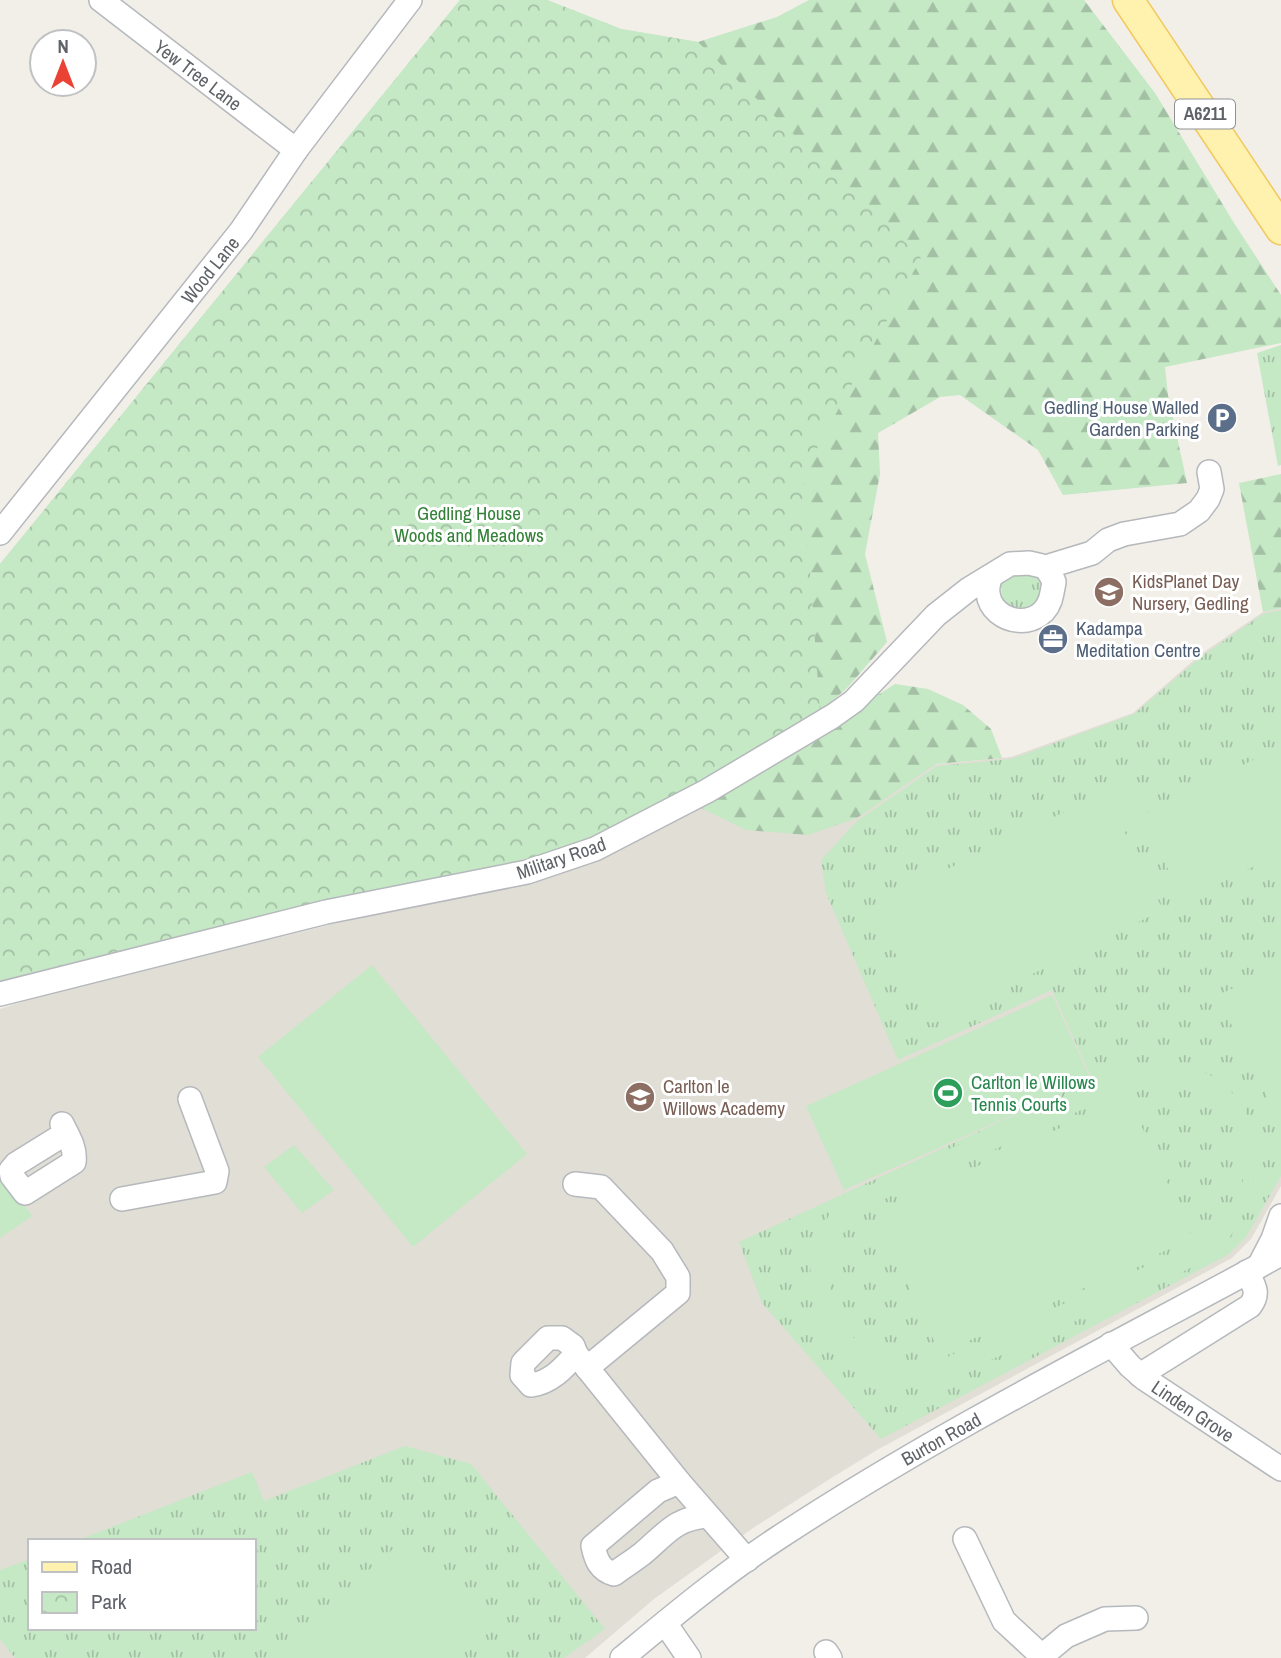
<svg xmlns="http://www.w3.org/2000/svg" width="1281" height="1658" font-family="'Archivo Narrow',sans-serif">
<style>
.education{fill:#e1ded6;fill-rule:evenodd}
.grass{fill:url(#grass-tufts)}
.forest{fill:url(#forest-firs)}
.park{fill:url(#park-crowns)}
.pitch{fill:#c5e8c5;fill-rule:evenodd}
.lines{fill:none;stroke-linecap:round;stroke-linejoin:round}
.minor-casing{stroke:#b5b8bc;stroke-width:26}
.major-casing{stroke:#f2c960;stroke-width:33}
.minor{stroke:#fff;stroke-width:23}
.major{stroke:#fff2af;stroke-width:30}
.labels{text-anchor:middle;stroke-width:6;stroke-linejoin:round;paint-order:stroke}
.shield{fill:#fff;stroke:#8f9295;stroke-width:2}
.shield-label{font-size:18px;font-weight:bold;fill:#5f6368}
.street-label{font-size:19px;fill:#5f6368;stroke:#fff}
.service-label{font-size:19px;fill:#4e5e75;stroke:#fff;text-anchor:end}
.park-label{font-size:19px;fill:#348238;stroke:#fff}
.education-label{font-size:19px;fill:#785e54;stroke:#fff;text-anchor:start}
.leisure-label{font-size:19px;fill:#27864d;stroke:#fff;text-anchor:start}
</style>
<defs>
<pattern id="grass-tufts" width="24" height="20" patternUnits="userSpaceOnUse" patternTransform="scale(1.75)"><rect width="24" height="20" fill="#c5e8c5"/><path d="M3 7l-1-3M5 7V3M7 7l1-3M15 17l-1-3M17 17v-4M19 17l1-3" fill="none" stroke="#a3c0a4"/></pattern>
<pattern id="forest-firs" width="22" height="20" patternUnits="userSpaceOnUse" patternTransform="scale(1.75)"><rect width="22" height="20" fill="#c5e8c5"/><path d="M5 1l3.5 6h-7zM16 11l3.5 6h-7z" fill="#a3c0a4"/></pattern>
<pattern id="park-crowns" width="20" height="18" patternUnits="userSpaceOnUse" patternTransform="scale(1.75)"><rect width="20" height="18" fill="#c5e8c5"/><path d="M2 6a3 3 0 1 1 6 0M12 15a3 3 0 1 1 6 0" fill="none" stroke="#a3c0a4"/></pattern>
</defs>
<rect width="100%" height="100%" fill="#f1efe8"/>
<path class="education" d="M 1281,608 L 1281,1186 L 1251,1239 L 1232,1258 L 877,1450 L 833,1477 L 753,1528 L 654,1599 L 585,1658 L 0,1658 L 0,1009 L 37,997 L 333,924 L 529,881 L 684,815 L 744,783 L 1011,757 L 1133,713 L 1201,654 L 1263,612 ZM 30,1541 L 254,1541 L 254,1628 L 30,1628 Z"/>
<g class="grass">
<path d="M 1281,345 L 1281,465 L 1278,466 L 1257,353 Z"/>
<path d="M 1011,573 L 1035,575 C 1045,586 1042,593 1037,606 L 1013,611 L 1002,599 L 1001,585 Z"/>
<path d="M 1281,610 L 1281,1176 L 1246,1237 L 1229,1254 L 881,1439 L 762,1303 L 739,1242 L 1092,1079 L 1052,990 L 898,1060 L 826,893 L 821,860 L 857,821 L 937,766 L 1011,759 L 1134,714 L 1202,656 L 1263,614 Z"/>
<path d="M 405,1446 L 471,1464 L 605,1629 L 564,1658 L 15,1658 L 0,1639 L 0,1570 L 30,1559 L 30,1628 L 254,1628 L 254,1541 L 76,1541 L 252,1472 L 264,1501 Z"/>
</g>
<g class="forest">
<path d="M 460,0 L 547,0 L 621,29 L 698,42 L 777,17 L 809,0 L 1084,0 L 1155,93 L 1234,223 L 1281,295 L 1281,343 L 1165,367 L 1168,395 L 1187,483 L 1063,495 L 1038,450 L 960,395 L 940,397 L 878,433 L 880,474 L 865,554 L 887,642 L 848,687 L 830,703 L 779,736 L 0,564 Z"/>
<path d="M 1281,474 L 1281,608 L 1263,612 L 1239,483 Z"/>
<path d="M 895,684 L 928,689 L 963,705 L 991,729 L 1002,758 L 936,764 L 857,818 L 808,835 L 746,830 L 699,807 L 844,724 L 873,698 Z"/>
</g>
<path class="park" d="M 460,0 L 547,0 L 621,29 L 698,42 L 921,258 L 803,474 L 820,711 L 637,819 L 567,848 L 491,868 L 318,903 L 31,973 L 0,984 L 0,564 Z"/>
<g class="pitch">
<path d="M 1273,750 L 1281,766 L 1281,853 L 1184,901 L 1142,817 L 1136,834 L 1124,831 L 1163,910 L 930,1024 L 872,906 L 1105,792 L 1112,806 L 1116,794 L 1136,784 L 1147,803 L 1144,814 Z"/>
<path d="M 1281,964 L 1281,1118 L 1279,1119 L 1217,996 Z"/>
<path d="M 372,965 L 527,1154 L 413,1247 L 258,1057 Z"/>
<path d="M 1052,995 L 1091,1080 L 844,1190 L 806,1106 Z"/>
<path d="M 1157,1062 C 1274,1064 1281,1201 1208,1260 L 956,1376 C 883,1400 809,1358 810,1277 C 811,1249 825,1225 835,1201 L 1124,1069 ZM 1161,1083 C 1248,1093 1275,1192 1201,1241 L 945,1358 C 848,1386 789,1275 865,1208 L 1132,1087 Z"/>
<path d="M 1128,1097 L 1193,1238 L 940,1354 L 875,1213 Z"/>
<path d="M 294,1145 L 334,1190 L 302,1213 L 264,1167 Z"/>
<path d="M 5,1178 L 32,1216 L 0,1238 L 0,1181 Z"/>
<path d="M 409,1535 L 490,1623 L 450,1658 L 268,1658 Z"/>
</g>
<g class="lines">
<g class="minor-casing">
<g id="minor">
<path d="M 101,0 L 296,150"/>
<path d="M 0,533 L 241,231 L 296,150 L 410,0"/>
<path d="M 990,577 C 989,582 987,588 988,593 C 991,625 1045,634 1052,593 C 1052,592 1054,583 1054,582 C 1053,578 1048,572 1046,567"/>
<path d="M 0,994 L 326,912 L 527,872 L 595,849 L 707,791 L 833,716 L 854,701 L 936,615 L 969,589 L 1010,564 L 1029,563 L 1046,567 L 1092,553 L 1108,540 L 1124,534 L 1180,524 L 1199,511 L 1208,499 L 1212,489 L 1209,472"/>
<path d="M 62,1124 C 68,1136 76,1148 74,1162 L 25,1193 L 12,1176 L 11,1170 L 16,1164 L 66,1133"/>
<path d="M 575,1184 L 601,1187 L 662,1251 L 678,1277 L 678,1293 L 587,1368"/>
<path d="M 122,1199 L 215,1182 L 217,1171 L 190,1099"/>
<path d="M 1259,1266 L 1273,1239 L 1281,1216"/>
<path d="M 548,1338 L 562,1338 L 573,1346 L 576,1354 C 564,1368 550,1383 531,1385 L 522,1375 L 523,1363 Z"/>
<path d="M 1111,1344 L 1130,1366 L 1145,1379 L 1281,1469"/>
<path d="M 576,1354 L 679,1482 L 747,1560"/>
<path d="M 1140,1375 L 1250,1306 C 1260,1293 1254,1286 1247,1272"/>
<path d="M 679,1482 L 658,1491 L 593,1546 C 596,1560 600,1570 614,1574 C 623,1567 633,1561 642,1554 C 666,1534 675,1518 708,1516"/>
<path d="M 965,1539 L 1004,1621 L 1044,1658"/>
<path d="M 665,1623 L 689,1658"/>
<path d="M 826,1652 L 830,1658"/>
<path d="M 1043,1655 L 1066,1636 L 1105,1619 L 1136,1618"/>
<path d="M 622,1658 C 673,1616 723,1574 778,1538 C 939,1432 1112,1346 1281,1254"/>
</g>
</g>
<g class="major-casing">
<path id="major" d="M 1128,0 L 1281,229"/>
</g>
<use href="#minor" class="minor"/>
<use href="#major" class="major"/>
</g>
<defs>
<g id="parking-disc" transform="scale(1.575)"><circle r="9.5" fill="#5c6f8a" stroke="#fff"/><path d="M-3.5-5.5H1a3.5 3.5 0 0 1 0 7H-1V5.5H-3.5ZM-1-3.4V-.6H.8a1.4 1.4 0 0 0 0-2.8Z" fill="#fff"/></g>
<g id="school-disc" transform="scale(1.575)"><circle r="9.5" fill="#8d6e63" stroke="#fff"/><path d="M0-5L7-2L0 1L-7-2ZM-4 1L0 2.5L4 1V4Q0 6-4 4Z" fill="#fff"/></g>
<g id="office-disc" transform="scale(1.575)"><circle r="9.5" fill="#5c6f8a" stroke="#fff"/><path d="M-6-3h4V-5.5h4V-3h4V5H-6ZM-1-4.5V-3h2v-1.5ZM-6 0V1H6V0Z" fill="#fff"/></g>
<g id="stadium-disc" transform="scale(1.575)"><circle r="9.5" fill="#2e9e5b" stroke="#fff"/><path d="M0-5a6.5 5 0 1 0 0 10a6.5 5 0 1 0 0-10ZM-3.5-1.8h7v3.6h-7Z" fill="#fff"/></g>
</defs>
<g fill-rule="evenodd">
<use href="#parking-disc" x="1222" y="418"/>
<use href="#school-disc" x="1109" y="592"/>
<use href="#office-disc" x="1053" y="639"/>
<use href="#stadium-disc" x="948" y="1093"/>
<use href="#school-disc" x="640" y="1097"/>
</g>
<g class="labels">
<rect class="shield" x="1175" y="99.5" width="60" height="29" rx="5"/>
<g class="shield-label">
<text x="1205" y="120">A6211</text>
</g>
<g class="street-label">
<text transform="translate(198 75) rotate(37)" y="7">Yew Tree Lane</text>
<text transform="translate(210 270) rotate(-51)" y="7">Wood Lane</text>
<text transform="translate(561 858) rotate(-19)" y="7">Military Road</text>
<text transform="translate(1193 1411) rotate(34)" y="7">Linden Grove</text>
<text transform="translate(941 1439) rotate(-29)" y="7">Burton Road</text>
</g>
<g class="service-label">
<text x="1199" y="414">Gedling House Walled<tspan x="1199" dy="22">Garden Parking</tspan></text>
<text x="1076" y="635" text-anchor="start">Kadampa<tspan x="1076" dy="22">Meditation Centre</tspan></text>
</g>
<g class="park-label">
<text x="469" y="520">Gedling House<tspan x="469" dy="22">Woods and Meadows</tspan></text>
</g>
<g class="education-label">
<text x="1132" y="588">KidsPlanet Day<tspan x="1132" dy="22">Nursery, Gedling</tspan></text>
<text x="663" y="1093">Carlton le<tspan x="663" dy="22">Willows Academy</tspan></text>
</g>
<g class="leisure-label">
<text x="971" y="1089">Carlton le Willows<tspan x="971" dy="22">Tennis Courts</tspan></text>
</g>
</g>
<rect x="28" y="1539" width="228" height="91" fill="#ffffff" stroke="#bfc1c3" stroke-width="2"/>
<rect x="42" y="1562" width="35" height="10" fill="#fff2af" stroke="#bfc1c3" stroke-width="2"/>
<text x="91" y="1574" font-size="21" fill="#5f6368">Road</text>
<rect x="42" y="1592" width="35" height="21" fill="url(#park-crowns)" stroke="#bfc1c3" stroke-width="2"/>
<text x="91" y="1609" font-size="21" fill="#5f6368">Park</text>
<g transform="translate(63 63)"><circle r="33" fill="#ffffff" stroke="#bfc1c3" stroke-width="2"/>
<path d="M0-5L12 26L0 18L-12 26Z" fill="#ea4335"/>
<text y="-10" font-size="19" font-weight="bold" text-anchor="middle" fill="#5f6368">N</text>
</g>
</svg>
